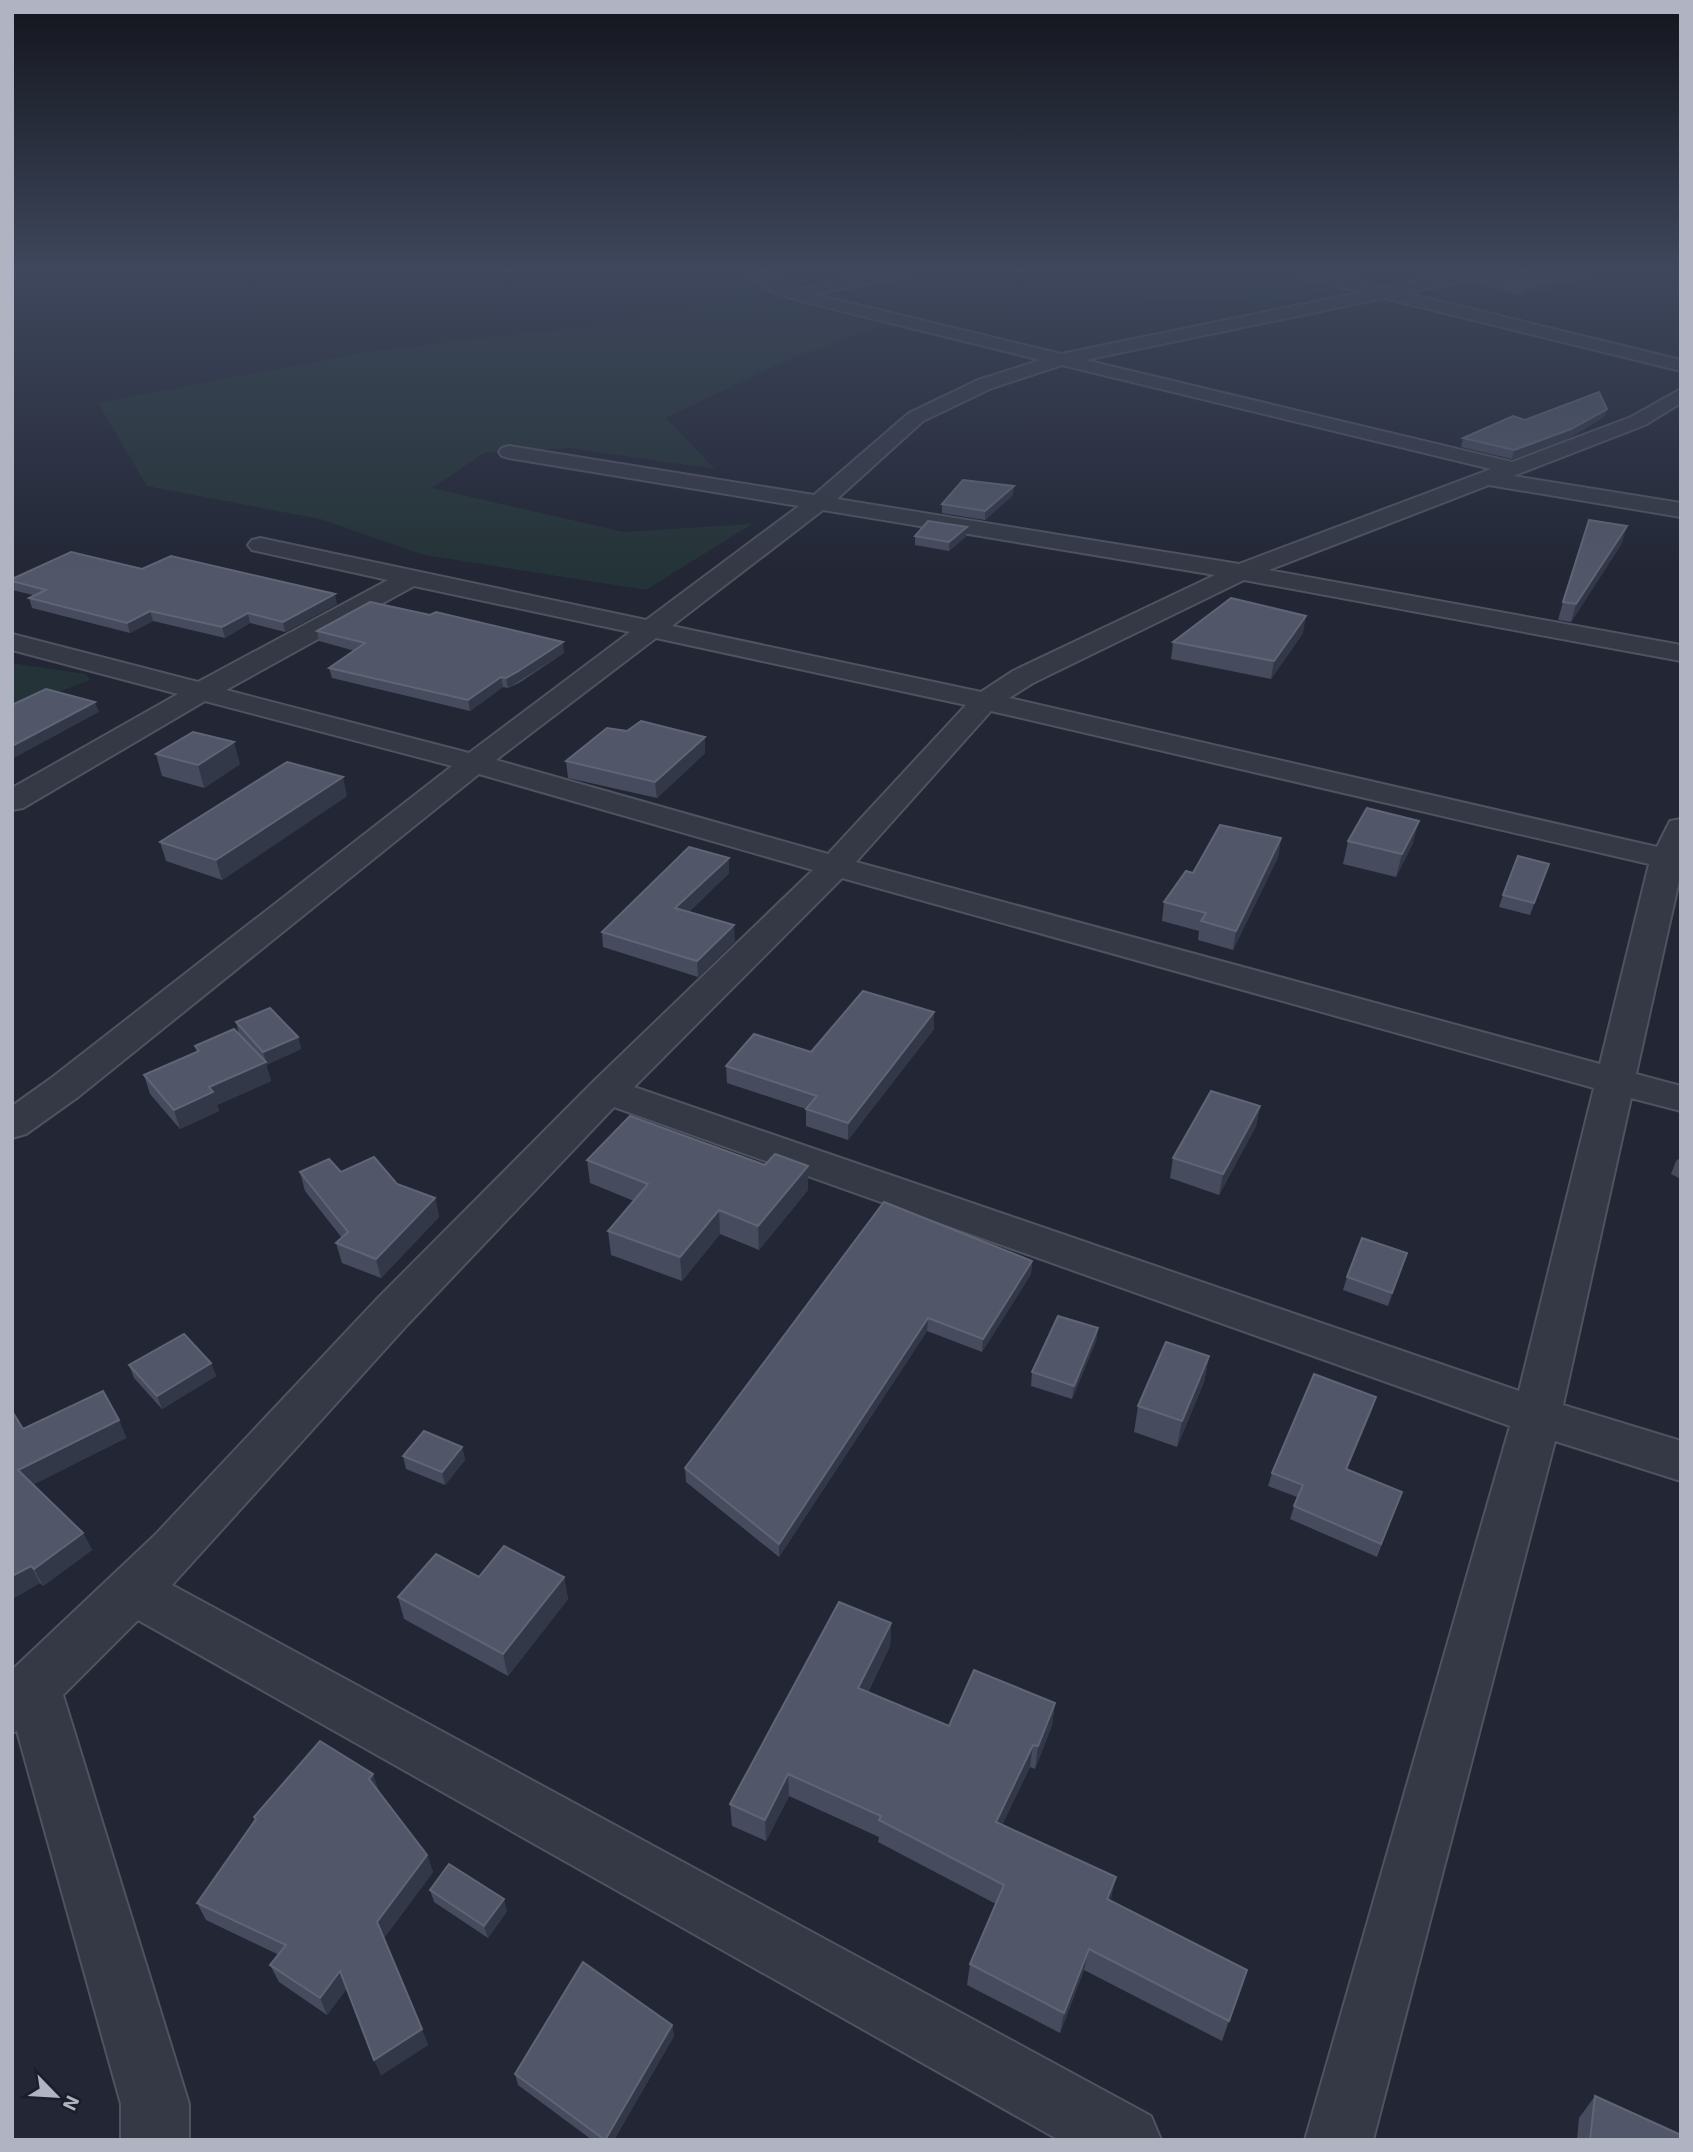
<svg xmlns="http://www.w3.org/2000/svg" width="1693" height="2152" font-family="'Exo 2',sans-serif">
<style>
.green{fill:#243337}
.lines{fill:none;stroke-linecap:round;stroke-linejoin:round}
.minor-casing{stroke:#4f5360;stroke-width:4}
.minor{fill:#353946;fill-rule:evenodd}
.wall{fill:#464c5d}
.shaded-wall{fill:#333848}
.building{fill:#515768;stroke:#606576;stroke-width:2}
</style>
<rect width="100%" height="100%" fill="#222635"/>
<g class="green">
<path d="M 1224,273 L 1274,283 L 1335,289 L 1261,306 L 1230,298 L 1204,302 L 1134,297 L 1159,280 Z"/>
<path d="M 752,292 L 881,325 L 778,364 L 666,418 L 715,469 L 570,448 L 486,452 L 432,488 L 624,532 L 752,524 L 646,590 L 424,555 L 320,519 L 147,486 L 98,403 L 372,351 L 589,326 Z"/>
<path d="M 12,663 L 86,674 L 90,680 L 12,710 Z"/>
</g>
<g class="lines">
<g class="minor-casing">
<path id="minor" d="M 745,273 L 765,273 L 798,290 L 873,273 L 908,273 L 900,278 L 813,294 L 1061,354 L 1362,292 L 1297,276 L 1295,273 L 1324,273 L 1384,288 L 1455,273 L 1488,273 L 1480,278 L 1405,293 L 1681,360 L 1681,371 L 1384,298 L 1085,360 L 1512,462 L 1631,417 L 1681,389 L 1681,403 L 1645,425 L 1513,476 L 1681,503 L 1681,517 L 1489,485 L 1269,570 L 1681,645 L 1681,661 L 1244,580 L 1033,683 L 1009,698 L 1657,847 L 1670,821 L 1681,819 L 1681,872 L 1636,1074 L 1681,1086 L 1681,1111 L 1631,1098 L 1563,1405 L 1681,1441 L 1681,1481 L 1555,1441 L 1373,2140 L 1305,2140 L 1510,1426 L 614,1107 L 408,1324 L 172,1585 L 1151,2116 L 1161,2140 L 1059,2140 L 138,1620 L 63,1695 L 189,2104 L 189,2140 L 121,2140 L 121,2104 L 17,1731 L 12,1733 L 12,1670 L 155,1535 L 376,1300 L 593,1082 L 813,870 L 479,774 L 78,1097 L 26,1134 L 12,1138 L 12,1106 L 50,1079 L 452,766 L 205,701 L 23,808 L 12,810 L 12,788 L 178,694 L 12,650 L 12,634 L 198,682 L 388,580 L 252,550 L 248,545 L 252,540 L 260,538 L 646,620 L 799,506 L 509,458 L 502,456 L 499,452 L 502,448 L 509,446 L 814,495 L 909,413 L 978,380 L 1041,360 L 805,302 L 775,293 ZM 1062,365 L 1491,469 L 1239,564 L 837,499 L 923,421 L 992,388 ZM 823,510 L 1215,575 L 1013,671 L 981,692 L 672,626 ZM 414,586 L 630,632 L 469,753 L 226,690 ZM 656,638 L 966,705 L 828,854 L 496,760 ZM 991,711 L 1649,864 L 1600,1064 L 856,862 ZM 842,878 L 1594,1088 L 1519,1391 L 634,1087 Z"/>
</g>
<use href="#minor" class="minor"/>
</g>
<g class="wall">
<path d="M 1607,273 L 1520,296 L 1471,282 L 1473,275 Z"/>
<path d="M 1607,409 L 1604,417 L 1569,438 L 1512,459 L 1461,447 L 1463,438 L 1525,420 Z"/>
<path d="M 1013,495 L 985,520 L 942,513 L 942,504 Z"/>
<path d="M 915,536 L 966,536 L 949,551 L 915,545 Z"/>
<path d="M 1622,543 L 1571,622 L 1558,620 L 1563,602 Z"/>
<path d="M 142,569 L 337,604 L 285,632 L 250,623 L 225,638 L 153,621 L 130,633 L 32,608 L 29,598 L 33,595 L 12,590 L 12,579 Z"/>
<path d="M 317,631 L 564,653 L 519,683 L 508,688 L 503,687 L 470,711 L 332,678 L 329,668 L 355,651 L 319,641 Z"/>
<path d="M 1303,633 L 1271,679 L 1171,659 L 1173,642 Z"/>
<path d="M 705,753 L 657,798 L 568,778 L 566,761 Z"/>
<path d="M 156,754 L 240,764 L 204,788 L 162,776 Z"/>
<path d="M 347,796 L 222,880 L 166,861 L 160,842 Z"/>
<path d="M 1281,838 L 1278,857 L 1233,950 L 1198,940 L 1199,931 L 1162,921 L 1164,902 L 1193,873 Z"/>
<path d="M 1348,841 L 1413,843 L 1396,877 L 1343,864 Z"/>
<path d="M 729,858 L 729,873 L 689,912 L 735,941 L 698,977 L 603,947 L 602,932 Z"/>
<path d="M 1545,875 L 1530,915 L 1499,907 L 1503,895 Z"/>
<path d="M 934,1012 L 934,1029 L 848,1140 L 806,1126 L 806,1109 L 727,1083 L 726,1066 L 811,1052 Z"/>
<path d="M 236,1022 L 298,1037 L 301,1049 L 266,1065 L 271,1081 L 217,1105 L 219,1111 L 180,1129 L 150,1094 L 144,1075 L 197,1052 L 195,1046 L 239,1034 Z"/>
<path d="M 1260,1106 L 1256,1126 L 1219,1195 L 1170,1178 L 1173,1158 Z"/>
<path d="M 1681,1157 L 1681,1179 L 1671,1174 L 1676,1161 Z"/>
<path d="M 587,1160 L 808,1190 L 759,1250 L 720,1234 L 682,1281 L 611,1255 L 608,1231 L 634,1201 L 590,1183 Z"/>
<path d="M 300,1172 L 341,1172 L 397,1184 L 435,1198 L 439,1217 L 381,1278 L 342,1263 L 336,1243 L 342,1238 L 305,1191 Z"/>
<path d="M 884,1202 L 1032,1261 L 1031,1274 L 982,1352 L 927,1331 L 779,1557 L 686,1482 L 685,1468 Z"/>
<path d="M 1407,1253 L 1388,1306 L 1343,1290 L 1347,1277 Z"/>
<path d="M 1098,1328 L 1096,1341 L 1072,1399 L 1031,1386 L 1032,1372 Z"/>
<path d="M 1209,1356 L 1204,1382 L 1177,1447 L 1134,1432 L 1138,1406 Z"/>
<path d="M 211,1363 L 216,1376 L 162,1409 L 134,1378 L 129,1365 Z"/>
<path d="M 1376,1397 L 1372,1410 L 1347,1469 L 1402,1492 L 1377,1557 L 1290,1519 L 1297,1497 L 1268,1486 L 1272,1473 Z"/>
<path d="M 119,1420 L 126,1438 L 33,1484 L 83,1533 L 92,1550 L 43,1586 L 40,1583 L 12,1599 L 23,1429 Z"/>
<path d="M 462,1447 L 465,1460 L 445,1485 L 406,1469 L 403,1456 Z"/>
<path d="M 479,1577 L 564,1577 L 568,1599 L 508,1676 L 404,1619 L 398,1597 Z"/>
<path d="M 891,1623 L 890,1646 L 868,1692 L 949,1726 L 1055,1703 L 1052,1725 L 1035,1769 L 1030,1767 L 1002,1825 L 1110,1901 L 1247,1970 L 1222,2041 L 1084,1970 L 1060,2033 L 967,1985 L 970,1964 L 996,1904 L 878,1842 L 879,1837 L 789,1796 L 766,1841 L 732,1826 L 730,1804 Z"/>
<path d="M 379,1791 L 427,1855 L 433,1872 L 384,1938 L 428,2045 L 381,2075 L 347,1988 L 327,2015 L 279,1982 L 270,1965 L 279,1955 L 206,1920 L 197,1903 L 255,1820 L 254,1817 Z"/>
<path d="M 430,1890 L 507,1911 L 488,1938 L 434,1902 Z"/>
<path d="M 672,2025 L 674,2036 L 614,2140 L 592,2140 L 518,2085 L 515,2074 Z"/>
<path d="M 1595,2096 L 1681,2140 L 1577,2140 L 1579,2118 Z"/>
</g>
<g class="shaded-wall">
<path d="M 1581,273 L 1607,273 L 1520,296 L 1522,288 Z"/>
<path d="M 1607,409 L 1604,417 L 1569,438 L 1512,459 L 1514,450 Z"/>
<path d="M 1014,486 L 1013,495 L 985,520 L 985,511 Z"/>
<path d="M 1627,526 L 1622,543 L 1571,622 L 1576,604 Z"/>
<path d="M 967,527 L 966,536 L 949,551 L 949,542 Z"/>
<path d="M 335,594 L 337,604 L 285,632 L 283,622 Z"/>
<path d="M 150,611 L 153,621 L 130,633 L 127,623 Z"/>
<path d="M 248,613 L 250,623 L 225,638 L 222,627 Z"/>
<path d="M 1306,616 L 1303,633 L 1271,679 L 1274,661 Z"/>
<path d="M 563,642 L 564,653 L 508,688 L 506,678 Z"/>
<path d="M 501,677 L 503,687 L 470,711 L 468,700 Z"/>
<path d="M 95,702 L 99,712 L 12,759 L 12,746 Z"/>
<path d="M 705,737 L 705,753 L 657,798 L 655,782 Z"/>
<path d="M 234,742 L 240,764 L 204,788 L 198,765 Z"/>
<path d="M 343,777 L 347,796 L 222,880 L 216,860 Z"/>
<path d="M 1419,821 L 1413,843 L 1396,877 L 1402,854 Z"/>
<path d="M 1281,838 L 1278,857 L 1233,950 L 1236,931 Z"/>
<path d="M 729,858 L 729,873 L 677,924 L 675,908 Z"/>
<path d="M 734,925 L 735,941 L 698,977 L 697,961 Z"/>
<path d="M 934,1012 L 934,1029 L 848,1140 L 848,1123 Z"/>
<path d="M 298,1037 L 301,1049 L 266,1065 L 271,1081 L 217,1105 L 219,1111 L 180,1129 L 174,1110 L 209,1087 L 266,1062 L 263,1052 Z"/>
<path d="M 1260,1106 L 1256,1126 L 1219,1195 L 1223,1174 Z"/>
<path d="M 808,1166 L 808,1190 L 759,1250 L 758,1226 Z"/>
<path d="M 435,1198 L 439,1217 L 381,1278 L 376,1259 Z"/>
<path d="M 719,1210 L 720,1234 L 682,1281 L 680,1257 Z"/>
<path d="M 1407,1253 L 1403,1265 L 1388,1306 L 1392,1293 Z"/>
<path d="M 1032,1261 L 1031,1274 L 982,1352 L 983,1339 Z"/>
<path d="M 928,1318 L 927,1331 L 779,1557 L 779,1544 Z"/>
<path d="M 1098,1328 L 1096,1341 L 1072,1399 L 1074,1386 Z"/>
<path d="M 1209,1356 L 1204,1382 L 1177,1447 L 1182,1421 Z"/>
<path d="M 211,1363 L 216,1376 L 162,1409 L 157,1396 Z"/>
<path d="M 1376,1397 L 1372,1410 L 1342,1482 L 1346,1469 Z"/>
<path d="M 119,1420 L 126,1438 L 27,1488 L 18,1470 Z"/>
<path d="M 462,1447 L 465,1460 L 445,1485 L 442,1472 Z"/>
<path d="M 83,1533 L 92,1550 L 43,1586 L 34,1569 Z"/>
<path d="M 31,1566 L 40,1583 L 12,1599 L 12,1576 Z"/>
<path d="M 564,1577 L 568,1599 L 508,1676 L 503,1654 Z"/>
<path d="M 891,1623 L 890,1646 L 858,1711 L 858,1688 Z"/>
<path d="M 1055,1703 L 1052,1725 L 1035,1769 L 1038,1746 Z"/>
<path d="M 1033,1745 L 1030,1767 L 993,1844 L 996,1822 Z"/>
<path d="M 373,1774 L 379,1791 L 375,1797 L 369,1779 Z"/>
<path d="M 788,1774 L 789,1796 L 766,1841 L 765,1820 Z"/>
<path d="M 427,1855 L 433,1872 L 383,1939 L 377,1922 Z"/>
<path d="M 1116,1877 L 1111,1899 L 1103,1920 L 1107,1899 Z"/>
<path d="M 504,1899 L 507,1911 L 488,1938 L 484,1926 Z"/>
<path d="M 1089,1949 L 1084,1970 L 1060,2033 L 1064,2013 Z"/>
<path d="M 340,1971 L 347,1988 L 327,2015 L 320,1998 Z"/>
<path d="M 672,2025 L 674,2036 L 614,2140 L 605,2140 Z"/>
<path d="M 422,2029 L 428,2045 L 381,2075 L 374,2060 Z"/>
</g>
<g class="building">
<path d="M 1478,273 L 1581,273 L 1522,288 L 1473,275 Z"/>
<path d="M 1599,392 L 1607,409 L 1571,429 L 1514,450 L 1463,438 L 1513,416 L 1525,420 Z"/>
<path d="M 963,480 L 1014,486 L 985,511 L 942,504 Z"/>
<path d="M 1589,520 L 1627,526 L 1576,604 L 1563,602 Z"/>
<path d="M 928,521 L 967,527 L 949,542 L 915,536 Z"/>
<path d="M 71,552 L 142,569 L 171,556 L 335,594 L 283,622 L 248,613 L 222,627 L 150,611 L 127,623 L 29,598 L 46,590 L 12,581 L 12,579 Z"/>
<path d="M 1231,598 L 1306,616 L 1274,661 L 1173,642 Z"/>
<path d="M 370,602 L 430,615 L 436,612 L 563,642 L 517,672 L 506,678 L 501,677 L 468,700 L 329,668 L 365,643 L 317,631 Z"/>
<path d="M 46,689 L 95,702 L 12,746 L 12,705 Z"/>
<path d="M 641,721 L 705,737 L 655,782 L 566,761 L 607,728 L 627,731 Z"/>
<path d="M 193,732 L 234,742 L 198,765 L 156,754 Z"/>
<path d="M 287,762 L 343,777 L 216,860 L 160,842 Z"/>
<path d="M 1367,808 L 1419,821 L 1402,854 L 1348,841 Z"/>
<path d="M 1220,825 L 1281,838 L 1236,931 L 1201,921 L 1206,913 L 1164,902 L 1186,871 L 1193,873 Z"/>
<path d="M 689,847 L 729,858 L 675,908 L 734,925 L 697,961 L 602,932 Z"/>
<path d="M 1518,856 L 1549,864 L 1534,903 L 1503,895 Z"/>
<path d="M 863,991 L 934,1012 L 848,1123 L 806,1109 L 817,1096 L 726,1066 L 754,1034 L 811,1052 Z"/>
<path d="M 270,1008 L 298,1037 L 263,1052 L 236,1022 Z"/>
<path d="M 234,1029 L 266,1062 L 209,1087 L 213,1092 L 174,1110 L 144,1075 L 199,1051 L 195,1046 Z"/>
<path d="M 1211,1091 L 1260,1106 L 1223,1174 L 1173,1158 Z"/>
<path d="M 630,1116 L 765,1165 L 775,1154 L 808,1166 L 758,1226 L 719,1210 L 680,1257 L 608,1231 L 648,1184 L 587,1160 Z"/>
<path d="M 374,1157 L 397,1184 L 435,1198 L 376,1259 L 336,1243 L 348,1232 L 300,1172 L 329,1159 L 341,1172 Z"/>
<path d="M 884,1202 L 1032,1261 L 983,1339 L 928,1318 L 779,1544 L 685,1468 Z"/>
<path d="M 1362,1238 L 1407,1253 L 1392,1293 L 1347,1277 Z"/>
<path d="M 1058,1316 L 1098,1328 L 1074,1386 L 1032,1372 Z"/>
<path d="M 184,1334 L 211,1363 L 157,1396 L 129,1365 Z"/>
<path d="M 1166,1342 L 1209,1356 L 1182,1421 L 1138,1406 Z"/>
<path d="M 1314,1374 L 1376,1397 L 1346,1469 L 1402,1492 L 1381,1544 L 1294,1506 L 1303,1485 L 1272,1473 Z"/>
<path d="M 103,1391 L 119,1420 L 18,1470 L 83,1533 L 34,1569 L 31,1566 L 12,1576 L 12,1411 L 23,1429 Z"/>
<path d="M 424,1431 L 462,1447 L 442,1472 L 403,1456 Z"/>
<path d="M 504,1546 L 564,1577 L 503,1654 L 398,1597 L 436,1554 L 479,1577 Z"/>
<path d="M 839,1602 L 891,1623 L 858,1688 L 949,1726 L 974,1670 L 1055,1703 L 1038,1746 L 1033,1745 L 996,1822 L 1116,1877 L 1107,1899 L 1247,1970 L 1229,2021 L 1089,1949 L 1064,2013 L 970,1964 L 1004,1885 L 879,1820 L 881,1816 L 788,1774 L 765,1820 L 730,1804 Z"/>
<path d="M 320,1741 L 373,1774 L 369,1779 L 427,1855 L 377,1922 L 422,2029 L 374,2060 L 340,1971 L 320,1998 L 270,1965 L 286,1945 L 197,1903 L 256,1819 L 254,1817 Z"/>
<path d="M 449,1864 L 504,1899 L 484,1926 L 430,1890 Z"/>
<path d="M 583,1962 L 672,2025 L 605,2140 L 515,2074 Z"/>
<path d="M 1595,2096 L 1681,2135 L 1681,2140 L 1590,2140 Z"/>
</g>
<linearGradient id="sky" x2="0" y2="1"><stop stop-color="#13151d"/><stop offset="0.47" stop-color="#3e475c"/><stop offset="1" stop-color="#3e475c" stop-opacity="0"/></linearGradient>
<rect width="1693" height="575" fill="url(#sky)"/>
<rect width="1693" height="2152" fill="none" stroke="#afb3c2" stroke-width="28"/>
<g transform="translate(56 2096) rotate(115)" stroke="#1a1e2a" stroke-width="5" paint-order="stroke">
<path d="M0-5L12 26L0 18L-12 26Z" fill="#afb3c2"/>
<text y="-10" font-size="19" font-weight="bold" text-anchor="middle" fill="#afb3c2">N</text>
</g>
</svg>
